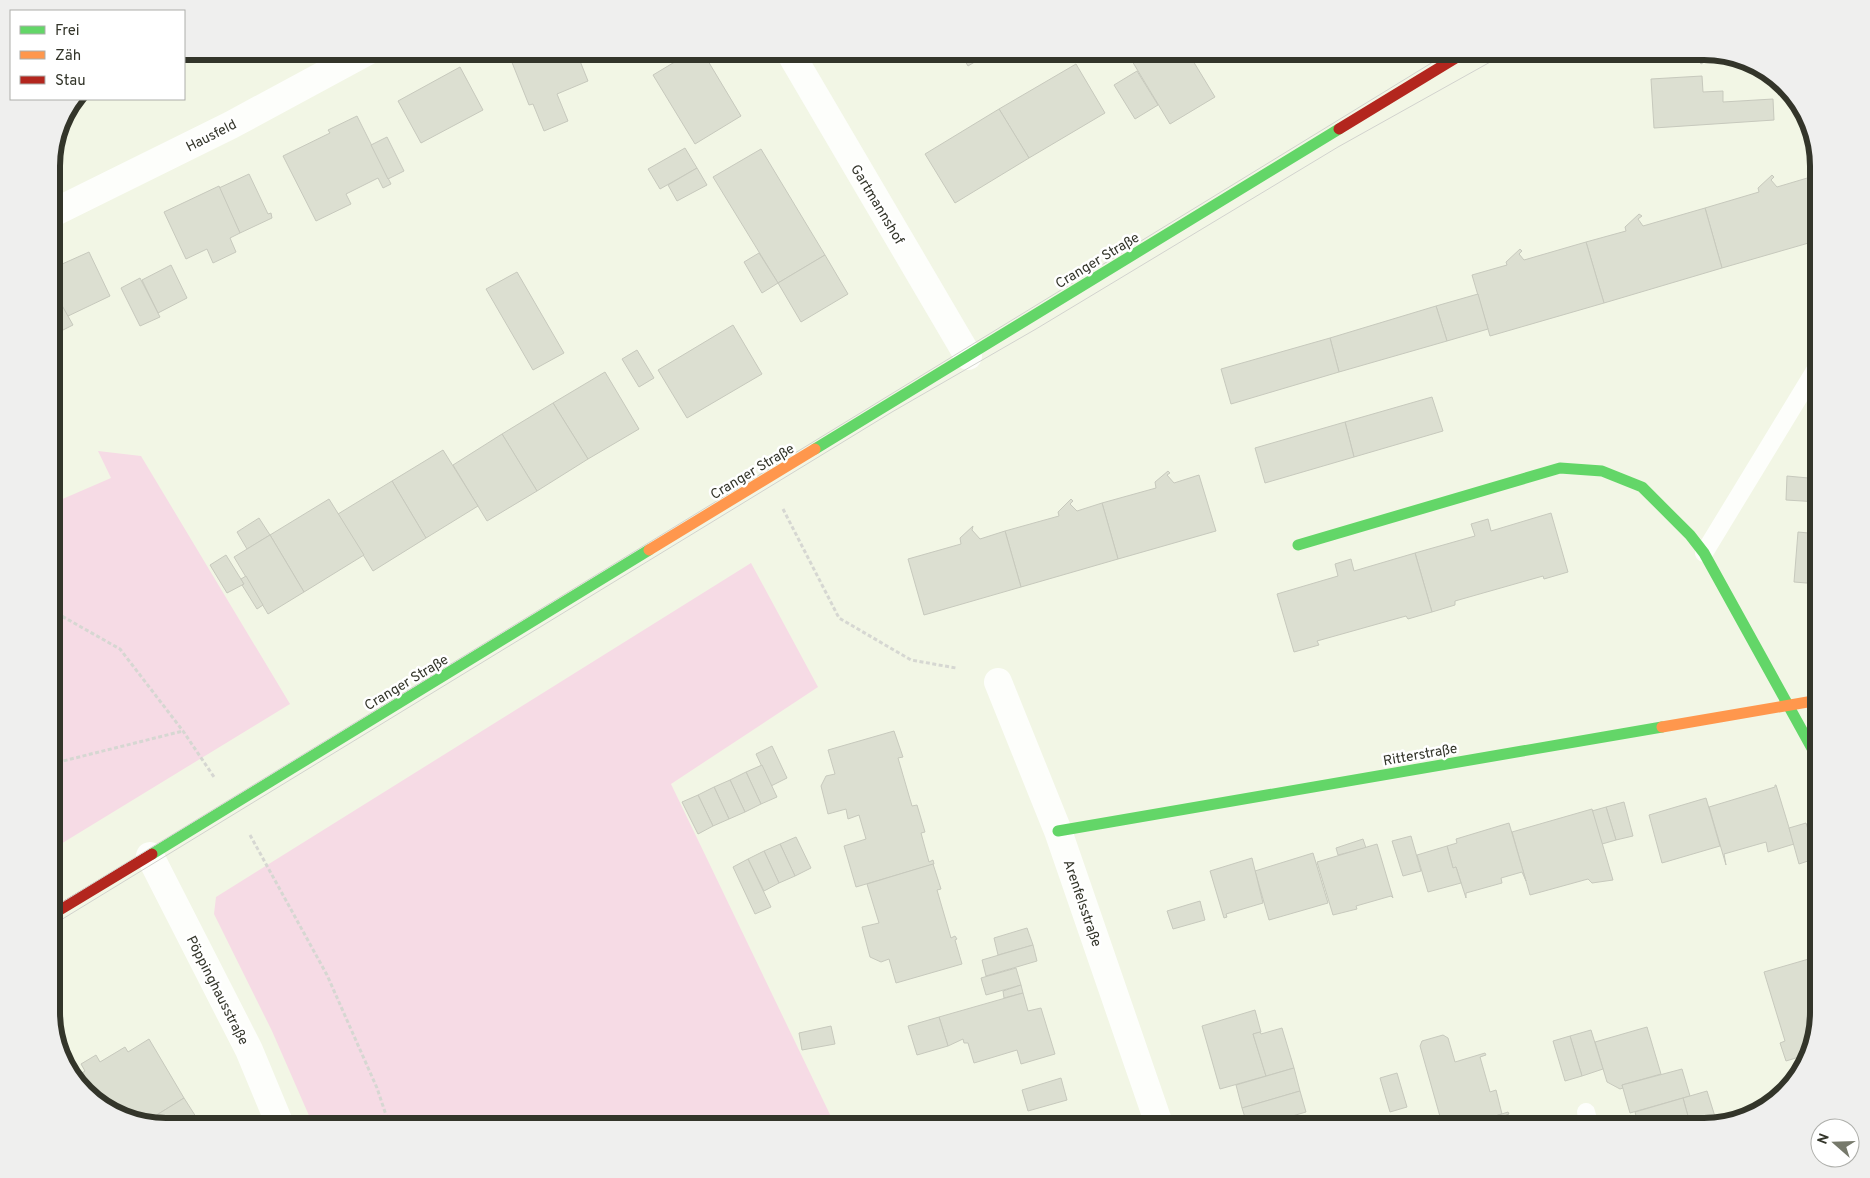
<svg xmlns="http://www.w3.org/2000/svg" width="1870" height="1178" font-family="Overpass,sans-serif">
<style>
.green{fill:#f6dbe5}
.building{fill:#dcdfd1;stroke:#c7c9bd}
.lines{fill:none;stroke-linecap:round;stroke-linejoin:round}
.path{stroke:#d6d7d2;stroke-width:3;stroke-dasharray:4 2.5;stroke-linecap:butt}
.lane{stroke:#fdfefb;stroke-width:18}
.street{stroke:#fdfefb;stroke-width:28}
.fast{stroke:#63d668;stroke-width:11}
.slow{stroke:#ff974d;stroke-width:11}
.jam{stroke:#b3261e;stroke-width:11}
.tram{stroke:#d2d3ce;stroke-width:1}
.labels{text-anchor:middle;stroke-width:5;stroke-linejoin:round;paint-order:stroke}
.street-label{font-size:14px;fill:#33352a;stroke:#fff}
.rim{fill:none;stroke:#33352a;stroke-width:6}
</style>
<rect width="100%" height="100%" fill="#f2f6e5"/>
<g class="green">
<path d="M 98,451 L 141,456 L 290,704 L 51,850 L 51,504 L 111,478 Z"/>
<path d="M 751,563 L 818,687 L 671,784 L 836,1127 L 314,1127 L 272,1031 L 214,914 L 216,897 Z"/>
</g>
<g class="building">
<path d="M 532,51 L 576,51 L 588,81 L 557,94 L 568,121 L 544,131 L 533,104 L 529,105 L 511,60 Z"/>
<path d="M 655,51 L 669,51 L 670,52 L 659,58 Z"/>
<path d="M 669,51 L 693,51 L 676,61 Z"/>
<path d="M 693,51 L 702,51 L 741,116 L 695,144 L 653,75 Z"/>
<path d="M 702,51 L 714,51 L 706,57 Z"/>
<path d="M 861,51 L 884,51 L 866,61 Z"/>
<path d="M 959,51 L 993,51 L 968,66 Z"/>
<path d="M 1126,51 L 1187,51 L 1215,97 L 1170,124 Z"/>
<path d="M 1693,51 L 1704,51 L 1716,55 L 1701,64 Z"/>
<path d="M 1076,64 L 1105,113 L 1029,158 L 999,109 Z"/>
<path d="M 460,67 L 483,110 L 421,143 L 398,101 Z"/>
<path d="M 1137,71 L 1158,105 L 1135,119 L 1114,85 Z"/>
<path d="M 1702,76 L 1703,92 L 1723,91 L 1723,102 L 1773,99 L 1774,120 L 1654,128 L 1651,79 Z"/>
<path d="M 999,109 L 1029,158 L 955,203 L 925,154 Z"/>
<path d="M 357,116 L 391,184 L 383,188 L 378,178 L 346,194 L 351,204 L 316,221 L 283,156 L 330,133 L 328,130 Z"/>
<path d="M 387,137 L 404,171 L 388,179 L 371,145 Z"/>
<path d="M 685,148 L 697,168 L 660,189 L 648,169 Z"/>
<path d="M 761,149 L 825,255 L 778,283 L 713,177 Z"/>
<path d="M 697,168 L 707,185 L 677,201 L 668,185 Z"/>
<path d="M 249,174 L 268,214 L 271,213 L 272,218 L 240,233 L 219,188 Z"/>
<path d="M 1772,175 L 1774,177 L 1771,180 L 1777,187 L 1814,176 L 1819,194 L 1819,240 L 1722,268 L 1705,208 L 1759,192 L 1758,188 Z"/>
<path d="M 219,186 L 240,233 L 230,238 L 236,252 L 213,263 L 207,249 L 186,259 L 164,212 Z"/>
<path d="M 1705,208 L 1722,268 L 1604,303 L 1586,242 L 1626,231 L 1625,227 L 1639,214 L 1642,216 L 1638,219 L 1643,226 Z"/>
<path d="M 1586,242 L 1604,303 L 1490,336 L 1472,275 L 1507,265 L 1506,262 L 1520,249 L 1522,251 L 1519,254 L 1524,260 Z"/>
<path d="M 89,252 L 110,296 L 66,317 L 51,286 L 51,269 Z"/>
<path d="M 759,253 L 778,283 L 762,293 L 744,262 Z"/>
<path d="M 825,255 L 848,294 L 801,322 L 778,283 Z"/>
<path d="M 171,265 L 187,298 L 158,313 L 142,280 Z"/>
<path d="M 517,272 L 564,353 L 533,370 L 486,289 Z"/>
<path d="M 140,278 L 160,317 L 140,326 L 121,288 Z"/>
<path d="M 55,293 L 73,325 L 53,335 L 51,295 Z"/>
<path d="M 1478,294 L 1488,329 L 1447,341 L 1436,306 Z"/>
<path d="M 1436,306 L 1447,341 L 1339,372 L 1330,338 Z"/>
<path d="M 733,325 L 762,374 L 687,418 L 658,370 Z"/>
<path d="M 1330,338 L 1339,372 L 1231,404 L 1221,369 Z"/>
<path d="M 637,350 L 654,378 L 639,387 L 622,359 Z"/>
<path d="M 605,372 L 639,429 L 588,459 L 553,403 Z"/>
<path d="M 1432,397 L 1443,431 L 1354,457 L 1345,422 Z"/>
<path d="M 553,403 L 588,459 L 537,491 L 502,434 Z"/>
<path d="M 1345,422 L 1354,457 L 1265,483 L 1255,448 Z"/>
<path d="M 502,434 L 537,491 L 487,521 L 453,465 Z"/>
<path d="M 443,450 L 478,506 L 426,538 L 392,481 Z"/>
<path d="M 1168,471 L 1170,473 L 1167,475 L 1174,483 L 1199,475 L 1216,531 L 1118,559 L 1102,503 L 1156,488 L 1155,482 Z"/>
<path d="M 1787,476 L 1819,479 L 1819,502 L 1786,500 Z"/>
<path d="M 392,481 L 426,538 L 373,571 L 338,514 Z"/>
<path d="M 329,499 L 364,555 L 304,592 L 270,535 Z"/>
<path d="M 1071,499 L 1073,501 L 1070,504 L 1077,511 L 1102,503 L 1118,559 L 1021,587 L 1005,531 L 1059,516 L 1058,512 Z"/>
<path d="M 1551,513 L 1568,572 L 1544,579 L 1543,576 L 1455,601 L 1455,605 L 1432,612 L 1415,553 L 1475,536 L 1471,524 L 1488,519 L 1491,531 Z"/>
<path d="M 259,518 L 270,535 L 247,549 L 237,532 Z"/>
<path d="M 973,526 L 972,530 L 980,539 L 1005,531 L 1021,587 L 924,615 L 908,559 L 961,544 L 960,538 Z"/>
<path d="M 1798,532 L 1819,534 L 1819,584 L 1794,582 Z"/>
<path d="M 270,535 L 304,592 L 268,614 L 234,557 Z"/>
<path d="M 1415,553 L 1432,612 L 1408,619 L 1406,616 L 1317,641 L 1319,645 L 1294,652 L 1277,594 L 1338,576 L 1335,564 L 1351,559 L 1354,571 Z"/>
<path d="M 226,555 L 244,584 L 227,593 L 210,565 Z"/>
<path d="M 246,576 L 263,605 L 257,609 L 242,585 L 244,584 L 241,579 Z"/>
<path d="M 894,731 L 903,757 L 898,758 L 912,806 L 917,805 L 925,832 L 921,833 L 929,862 L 933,860 L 934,864 L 856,887 L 844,846 L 866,839 L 859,815 L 848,819 L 846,809 L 828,814 L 821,786 L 826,776 L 835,774 L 828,750 Z"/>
<path d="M 772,746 L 787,778 L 771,786 L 756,754 Z"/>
<path d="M 762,765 L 777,797 L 761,804 L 746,772 Z"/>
<path d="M 746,772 L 761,804 L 745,812 L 730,780 Z"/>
<path d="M 730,780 L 745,812 L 729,819 L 714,787 Z"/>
<path d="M 1775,785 L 1776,785 L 1794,844 L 1768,852 L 1766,842 L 1724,854 L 1726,865 L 1709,807 L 1775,787 Z"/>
<path d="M 714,787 L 729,819 L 713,826 L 698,795 Z"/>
<path d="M 698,795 L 713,826 L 698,834 L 682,802 Z"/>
<path d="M 1706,798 L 1720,846 L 1662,863 L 1649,815 Z"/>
<path d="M 1624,802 L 1633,836 L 1616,840 L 1606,807 Z"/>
<path d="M 1606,807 L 1616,840 L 1602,844 L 1592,811 Z"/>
<path d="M 1592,809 L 1613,880 L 1592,883 L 1588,879 L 1530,895 L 1512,832 Z"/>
<path d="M 1509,823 L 1526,881 L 1522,872 L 1501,878 L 1502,883 L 1466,893 L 1466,898 L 1456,867 L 1453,868 L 1447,846 L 1457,843 L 1456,839 Z"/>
<path d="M 1806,823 L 1817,858 L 1799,864 L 1789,828 Z"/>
<path d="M 1411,836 L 1421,871 L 1403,876 L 1392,841 Z"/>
<path d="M 796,837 L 811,868 L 795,876 L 780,844 Z"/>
<path d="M 1363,839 L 1366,848 L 1338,855 L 1336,848 Z"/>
<path d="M 780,844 L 795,876 L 779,883 L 764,851 Z"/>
<path d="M 1377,844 L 1393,898 L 1391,896 L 1356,906 L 1357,909 L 1333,915 L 1317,862 Z"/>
<path d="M 1447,846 L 1453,868 L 1456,867 L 1461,883 L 1428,892 L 1417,855 Z"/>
<path d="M 764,851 L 779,883 L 764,891 L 748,859 Z"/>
<path d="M 1313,853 L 1328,903 L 1269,920 L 1255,871 Z"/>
<path d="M 1252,858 L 1263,903 L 1226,914 L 1227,917 L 1224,918 L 1210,871 Z"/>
<path d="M 748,859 L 771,907 L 755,914 L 733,867 Z"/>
<path d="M 933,864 L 941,889 L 937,890 L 951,938 L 955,936 L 957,939 L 955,940 L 962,964 L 896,983 L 889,959 L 881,962 L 870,957 L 862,927 L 879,923 L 867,884 Z"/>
<path d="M 1200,901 L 1205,920 L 1173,929 L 1167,911 Z"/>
<path d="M 1027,928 L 1033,945 L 998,955 L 994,938 Z"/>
<path d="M 1033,945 L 1037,961 L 986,976 L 982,960 Z"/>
<path d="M 1819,956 L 1819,1012 L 1806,1055 L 1786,1061 L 1780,1043 L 1785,1041 L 1764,972 Z"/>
<path d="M 1016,968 L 1021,985 L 986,995 L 981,978 Z"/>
<path d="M 1021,985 L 1023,993 L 1004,998 L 1003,991 Z"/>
<path d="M 1023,993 L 1028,1011 L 1041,1008 L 1055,1054 L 1021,1064 L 1017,1050 L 974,1063 L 968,1043 L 964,1043 L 963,1039 L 948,1046 L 939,1017 Z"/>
<path d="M 1255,1010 L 1261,1032 L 1253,1034 L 1266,1076 L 1220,1089 L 1202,1026 Z"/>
<path d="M 939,1017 L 948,1046 L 917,1055 L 908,1026 Z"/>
<path d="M 831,1026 L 835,1044 L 802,1050 L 799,1033 Z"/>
<path d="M 1647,1027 L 1661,1074 L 1622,1085 L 1623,1088 L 1620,1089 L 1607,1082 L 1595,1042 Z"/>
<path d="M 1282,1028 L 1294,1068 L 1266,1076 L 1253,1034 L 1260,1032 L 1261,1034 Z"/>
<path d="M 1591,1030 L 1603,1069 L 1582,1076 L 1570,1036 Z"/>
<path d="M 1443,1035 L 1448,1038 L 1455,1062 L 1485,1053 L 1486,1055 L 1480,1057 L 1490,1092 L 1496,1090 L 1502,1114 L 1457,1127 L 1443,1127 L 1420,1046 L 1422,1041 Z"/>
<path d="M 1570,1036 L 1582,1076 L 1565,1081 L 1553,1041 Z"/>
<path d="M 149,1039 L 184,1098 L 147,1121 L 102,1108 L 74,1078 L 85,1071 L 81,1064 L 96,1055 L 100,1062 L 125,1047 L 128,1052 Z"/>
<path d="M 1294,1068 L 1300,1091 L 1242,1108 L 1236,1085 Z"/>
<path d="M 1682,1069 L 1690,1096 L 1630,1113 L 1622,1085 Z"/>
<path d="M 1397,1073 L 1407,1107 L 1390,1112 L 1380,1078 Z"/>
<path d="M 1061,1078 L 1067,1100 L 1028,1111 L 1022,1090 Z"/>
<path d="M 1300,1091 L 1306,1112 L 1255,1127 L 1248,1127 L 1242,1108 Z"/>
<path d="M 1707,1091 L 1717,1123 L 1691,1127 L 1683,1098 Z"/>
<path d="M 184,1098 L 198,1120 L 187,1127 L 166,1127 L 147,1121 Z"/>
<path d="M 1683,1098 L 1691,1127 L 1639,1127 L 1635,1112 Z"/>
<path d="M 1508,1112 L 1509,1114 L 1502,1117 L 1505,1127 L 1461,1127 Z"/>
<path d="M 1285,1118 L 1287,1127 L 1255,1127 Z"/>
<path d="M 1075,1122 L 1076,1127 L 1059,1127 Z"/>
</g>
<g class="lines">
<g class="path">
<path d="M 783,509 L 839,618 L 911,660 L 956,668"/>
<path d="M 51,610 L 120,649 L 183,731 L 214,777"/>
<path d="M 51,764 L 183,731"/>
<path d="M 250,835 L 327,975 L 377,1088 L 390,1127"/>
</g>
<g class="lane">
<path d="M 1704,553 L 1819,364"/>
<path d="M 1586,1112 L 1590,1127"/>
</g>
<g class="street">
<path d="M 789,51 L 968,356"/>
<path d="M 51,214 L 231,125 L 368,51"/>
<path d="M 998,682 L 1058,831 L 1160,1127"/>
<path d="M 150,856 L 249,1050 L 281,1127"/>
</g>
<g class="fast">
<path d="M 815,449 L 1339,129"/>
<path d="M 1298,545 L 1560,468 L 1602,471 L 1642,487 L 1690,535 L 1704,553 L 1819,761"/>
<path d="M 1058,831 L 1662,727"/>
<path d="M 152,854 L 649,550"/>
</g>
<g class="slow">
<path d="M 649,550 L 815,449"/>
<path d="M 1662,727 L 1819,700"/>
</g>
<g class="jam">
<path d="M 1339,129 L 1467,51"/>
<path d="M 51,915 L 152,854"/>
</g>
<g class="tram">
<path d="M 51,909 L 1451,51"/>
<path d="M 51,926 L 892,412 L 1036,329 L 1338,147 L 1510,51"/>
</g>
</g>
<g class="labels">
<g class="street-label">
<text transform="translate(211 135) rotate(-27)" y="5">Hausfeld</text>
<text transform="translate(878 204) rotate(59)" y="5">Gartmannshof</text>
<text transform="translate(1097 260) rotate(-31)" y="5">Cranger Straße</text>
<text transform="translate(752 471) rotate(-31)" y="5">Cranger Straße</text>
<text transform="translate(406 682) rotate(-31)" y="5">Cranger Straße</text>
<text transform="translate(1420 754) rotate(-10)" y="5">Ritterstraße</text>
<text transform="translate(1083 903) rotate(71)" y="5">Arenfelsstraße</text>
<text transform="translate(218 990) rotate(63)" y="5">Pöppinghausstraße</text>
</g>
</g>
<path d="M0 0H1870V1178H0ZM166 60H1704A106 106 0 0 1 1810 166V1012A106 106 0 0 1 1704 1118H166A106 106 0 0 1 60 1012V166A106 106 0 0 1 166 60Z" fill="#efefee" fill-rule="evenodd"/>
<path class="rim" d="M166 60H1704A106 106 0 0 1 1810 166V1012A106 106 0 0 1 1704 1118H166A106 106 0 0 1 60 1012V166A106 106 0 0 1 166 60Z"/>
<rect x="10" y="10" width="175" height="90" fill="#ffffff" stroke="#adaeaa"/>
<rect x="20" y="26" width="25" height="8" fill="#63d668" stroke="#adaeaa"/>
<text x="55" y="35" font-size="15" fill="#33352a">Frei</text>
<rect x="20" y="51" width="25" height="8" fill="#ff974d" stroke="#adaeaa"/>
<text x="55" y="60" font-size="15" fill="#33352a">Zäh</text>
<rect x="20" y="76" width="25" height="8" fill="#b3261e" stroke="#adaeaa"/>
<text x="55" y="85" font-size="15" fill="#33352a">Stau</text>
<g transform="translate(1835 1143) rotate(290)"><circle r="24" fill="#ffffff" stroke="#adaeaa"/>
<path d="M0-4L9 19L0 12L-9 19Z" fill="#76796b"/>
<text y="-8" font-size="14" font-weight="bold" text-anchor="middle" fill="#33352a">N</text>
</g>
</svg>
